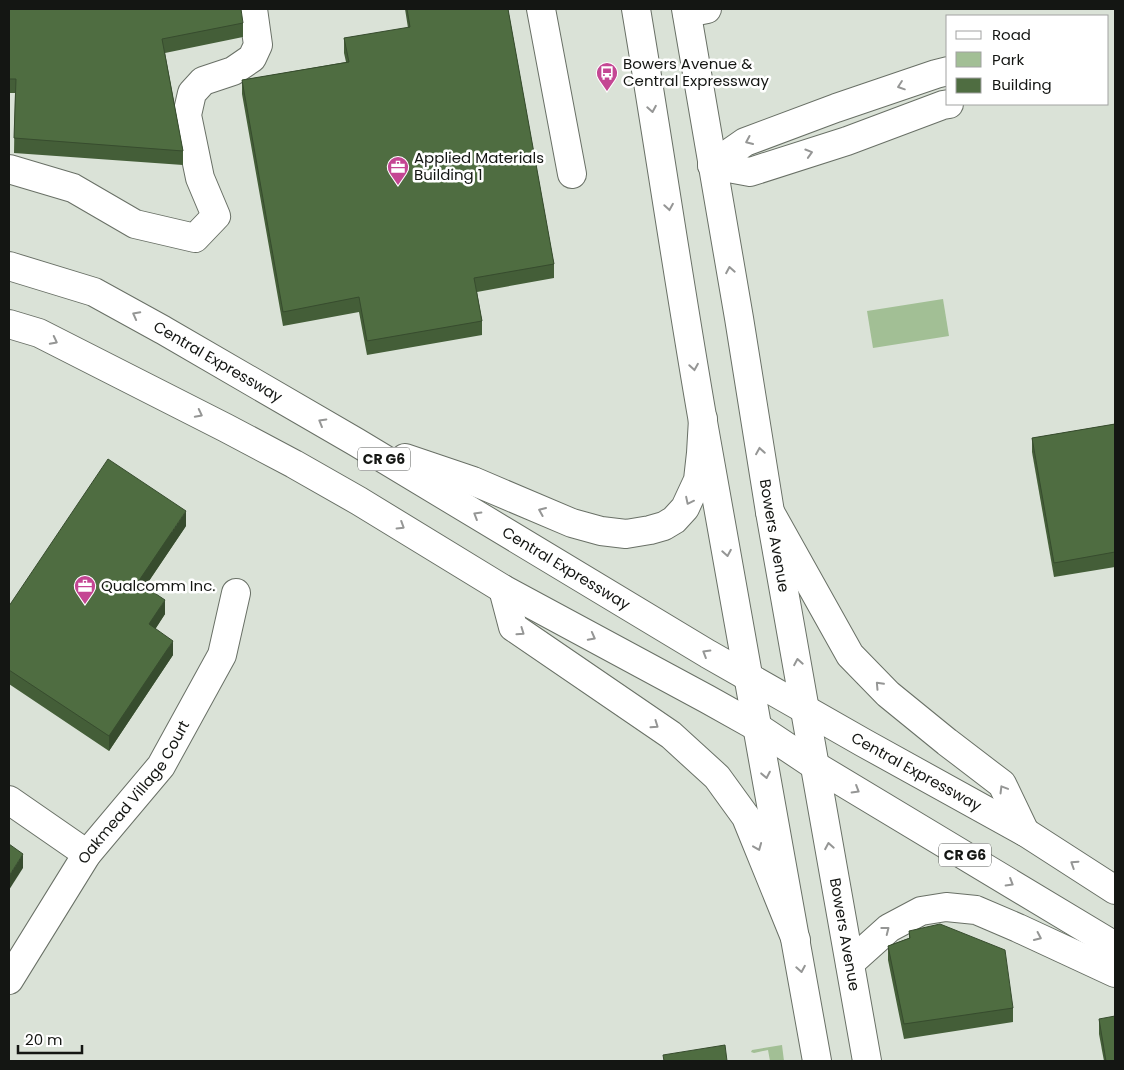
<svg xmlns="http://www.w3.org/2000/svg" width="1124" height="1070" font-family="Poppins,sans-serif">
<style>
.green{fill:#a2bf95}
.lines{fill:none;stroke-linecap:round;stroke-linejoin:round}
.minor-casing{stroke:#697066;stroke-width:30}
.major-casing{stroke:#697066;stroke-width:30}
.highway-casing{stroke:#697066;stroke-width:30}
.minor{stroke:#fff;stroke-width:28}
.major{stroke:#fff;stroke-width:28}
.highway{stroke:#fff;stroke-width:28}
.wall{fill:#445e38}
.shaded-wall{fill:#374c2e}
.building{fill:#4f6d41;stroke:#374c2e}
.oneway{stroke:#959695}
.labels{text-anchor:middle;stroke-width:5;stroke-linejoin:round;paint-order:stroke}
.shield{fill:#fff;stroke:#5a5c5a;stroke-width:1}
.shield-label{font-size:14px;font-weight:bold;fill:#141613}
.poi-label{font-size:15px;fill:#141613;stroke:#fff;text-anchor:start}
.street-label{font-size:15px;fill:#141613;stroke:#fff}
</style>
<rect width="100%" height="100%" fill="#dae2d7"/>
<g class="green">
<path d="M 943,299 L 949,336 L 873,348 L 867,311 Z"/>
<path d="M 782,1045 L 784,1061 L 770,1061 L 768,1050 L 754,1053 L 751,1052 L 752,1050 Z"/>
</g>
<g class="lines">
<g class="minor-casing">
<g id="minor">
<path d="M 541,9 L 572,174"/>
<path d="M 687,13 L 707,9"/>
<path d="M 712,165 L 745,142 L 836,108 L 936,74 L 948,71"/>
<path d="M 712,165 L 750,172 L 847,141 L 943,105 L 949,104"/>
<path d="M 9,169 L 73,188 L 135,224 L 195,238 L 216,216 L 200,178 L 187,115 L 192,93 L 203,81 L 233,71 L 252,58 L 258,45 L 253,9"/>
<path d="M 9,800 L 87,854"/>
<path id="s1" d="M 9,980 L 87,854 L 161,766 L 222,655 L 236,593"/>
</g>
</g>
<g class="major-casing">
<g id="major">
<path d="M 636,9 C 659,146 679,284 703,422 C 740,635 779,848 817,1061"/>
<path id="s2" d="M 686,9 L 739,318 L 770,512 L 867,1061"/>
</g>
</g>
<g class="highway-casing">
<g id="highway">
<path id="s3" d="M 9,266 L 94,292 L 163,330 L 356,442 L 708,654 L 864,743 L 1025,832 L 1115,890"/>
<path d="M 9,324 L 39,333 L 226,428 L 294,464 L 359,501 L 503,589 L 707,699 L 757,727 L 814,765 L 1115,946"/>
<path d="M 405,458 L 473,481 L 572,523 L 601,531 L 626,534 L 650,530 L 664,526 L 674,520 L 685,508 L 698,480 L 701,453 L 703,419"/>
<path d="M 770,512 L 850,655 L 888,694 L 947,742 L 1002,784 L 1025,832"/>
<path d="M 503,589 L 513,627 L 671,735 L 717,777 L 746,817 L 796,940"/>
<path d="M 850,963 L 889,928 L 921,911 L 946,907 L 976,910 L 1018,928 L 1115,973"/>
</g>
</g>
<use href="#minor" class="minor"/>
<use href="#major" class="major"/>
<use href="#highway" class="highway"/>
</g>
<g class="wall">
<path d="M 9,9 L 243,23 L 243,37 L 165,53 L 183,151 L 183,165 L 14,153 L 15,93 L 9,93 Z"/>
<path d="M 405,9 L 508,9 L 554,264 L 554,278 L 477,292 L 482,321 L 482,335 L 367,355 L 359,312 L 283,326 L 242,94 L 242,80 L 346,62 L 344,53 L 344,38 L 408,28 Z"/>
<path d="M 1115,424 L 1115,567 L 1054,577 L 1032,452 L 1032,438 Z"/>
<path d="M 186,526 L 145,587 L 165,614 L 155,629 L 173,655 L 109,751 L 9,684 L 9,606 Z"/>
<path d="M 909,931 L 1013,1008 L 1013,1022 L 904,1039 L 888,960 L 888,946 L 909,938 Z"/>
<path d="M 1099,1019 L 1115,1061 L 1104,1061 L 1099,1034 Z"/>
</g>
<g class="shaded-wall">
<path d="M 186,511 L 186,526 L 138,597 L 138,582 Z"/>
<path d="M 165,600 L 165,614 L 149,639 L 149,624 Z"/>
<path d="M 173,641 L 173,655 L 109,751 L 109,736 Z"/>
<path d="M 23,854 L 23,868 L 9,890 L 9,876 Z"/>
</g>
<g class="building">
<path d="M 9,9 L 241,9 L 243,23 L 162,39 L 183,151 L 14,138 L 16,79 L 9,79 Z"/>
<path d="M 407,9 L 508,9 L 554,264 L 474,278 L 482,321 L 367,341 L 359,297 L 283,312 L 242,80 L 349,62 L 344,38 L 410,27 Z"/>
<path d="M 1115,424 L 1115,552 L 1054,563 L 1032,438 Z"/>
<path d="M 108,459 L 186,511 L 138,582 L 165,600 L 149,624 L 173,641 L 109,736 L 9,670 L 9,606 Z"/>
<path d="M 9,844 L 23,854 L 9,876 Z"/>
<path d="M 940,924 L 1005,950 L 1013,1008 L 904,1024 L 888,946 L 910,938 L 909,931 Z"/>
<path d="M 1115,1016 L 1115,1061 L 1106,1061 L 1099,1019 Z"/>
<path d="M 725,1045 L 727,1061 L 664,1061 L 663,1055 Z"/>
</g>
<defs><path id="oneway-chevron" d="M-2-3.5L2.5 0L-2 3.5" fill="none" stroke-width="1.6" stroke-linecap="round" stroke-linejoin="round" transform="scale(1.25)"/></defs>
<g class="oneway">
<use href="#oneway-chevron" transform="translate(901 86) rotate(161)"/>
<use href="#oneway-chevron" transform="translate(652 109) rotate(80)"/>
<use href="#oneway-chevron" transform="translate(749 141) rotate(156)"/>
<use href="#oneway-chevron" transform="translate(809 153) rotate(-17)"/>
<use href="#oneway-chevron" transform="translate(669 207) rotate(81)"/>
<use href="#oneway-chevron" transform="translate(730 270) rotate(-100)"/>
<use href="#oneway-chevron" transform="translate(136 315) rotate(-152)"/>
<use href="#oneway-chevron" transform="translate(54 341) rotate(27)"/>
<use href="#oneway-chevron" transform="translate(694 367) rotate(81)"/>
<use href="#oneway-chevron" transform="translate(199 414) rotate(27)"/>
<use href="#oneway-chevron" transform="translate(322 422) rotate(-150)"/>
<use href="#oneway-chevron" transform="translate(760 451) rotate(-99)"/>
<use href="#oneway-chevron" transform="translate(689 501) rotate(116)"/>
<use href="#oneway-chevron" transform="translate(542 511) rotate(-157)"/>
<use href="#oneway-chevron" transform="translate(477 515) rotate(-149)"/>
<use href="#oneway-chevron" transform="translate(401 526) rotate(32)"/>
<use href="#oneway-chevron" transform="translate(727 553) rotate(80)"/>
<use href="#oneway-chevron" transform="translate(521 632) rotate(35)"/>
<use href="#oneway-chevron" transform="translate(592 637) rotate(28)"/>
<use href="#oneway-chevron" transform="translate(706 653) rotate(-149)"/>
<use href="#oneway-chevron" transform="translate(798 662) rotate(-100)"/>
<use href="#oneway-chevron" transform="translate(879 685) rotate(-133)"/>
<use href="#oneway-chevron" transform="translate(655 725) rotate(35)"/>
<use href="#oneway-chevron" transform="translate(766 775) rotate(79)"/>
<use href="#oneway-chevron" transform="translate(1003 789) rotate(-121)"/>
<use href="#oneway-chevron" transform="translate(856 790) rotate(31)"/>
<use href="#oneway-chevron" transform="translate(829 846) rotate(-100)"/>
<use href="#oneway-chevron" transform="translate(758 847) rotate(68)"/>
<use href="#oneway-chevron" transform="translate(1074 864) rotate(-147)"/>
<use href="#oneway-chevron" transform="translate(1010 883) rotate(31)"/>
<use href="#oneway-chevron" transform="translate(886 930) rotate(-38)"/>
<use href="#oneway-chevron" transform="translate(1038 937) rotate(25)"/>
<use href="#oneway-chevron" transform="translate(801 969) rotate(80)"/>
</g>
<defs>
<g id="bus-pin" transform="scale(1.125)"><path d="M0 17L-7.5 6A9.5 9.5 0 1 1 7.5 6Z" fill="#c44693" stroke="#fff"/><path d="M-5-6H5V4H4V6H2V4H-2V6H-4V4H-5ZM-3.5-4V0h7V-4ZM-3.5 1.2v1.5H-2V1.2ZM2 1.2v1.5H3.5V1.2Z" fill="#fff"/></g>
<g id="office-pin" transform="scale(1.125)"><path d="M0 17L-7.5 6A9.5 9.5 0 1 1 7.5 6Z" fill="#c44693" stroke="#fff"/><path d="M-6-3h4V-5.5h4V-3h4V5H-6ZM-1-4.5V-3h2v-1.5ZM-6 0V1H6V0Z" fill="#fff"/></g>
</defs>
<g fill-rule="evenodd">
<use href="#bus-pin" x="607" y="73"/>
<use href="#office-pin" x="398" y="167"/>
<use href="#office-pin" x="85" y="586"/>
</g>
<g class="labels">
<g class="shield">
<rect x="358" y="447.5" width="52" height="23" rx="4"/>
<rect x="939" y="843.5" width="52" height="23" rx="4"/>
</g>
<g class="shield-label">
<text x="384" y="464">CR G6</text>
<text x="965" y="860">CR G6</text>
</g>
<g class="poi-label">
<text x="623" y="69">Bowers Avenue &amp;<tspan x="623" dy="17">Central Expressway</tspan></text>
<text x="414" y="163">Applied Materials<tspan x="414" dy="17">Building 1</tspan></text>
<text x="101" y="591">Qualcomm Inc.</text>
</g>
<g class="street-label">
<text dy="5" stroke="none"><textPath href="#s3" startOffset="231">Central Expressway</textPath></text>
<text dy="5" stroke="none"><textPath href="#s2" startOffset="534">Bowers Avenue</textPath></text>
<text dy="5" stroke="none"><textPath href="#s3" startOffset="636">Central Expressway</textPath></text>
<text dy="5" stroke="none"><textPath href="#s3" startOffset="1041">Central Expressway</textPath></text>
<text dy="5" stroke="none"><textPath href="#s1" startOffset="226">Oakmead Village Court</textPath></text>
<text dy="5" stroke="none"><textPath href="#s2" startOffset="939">Bowers Avenue</textPath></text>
</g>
</g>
<rect width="1124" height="1070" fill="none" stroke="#141613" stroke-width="20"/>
<rect x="946" y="15" width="162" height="90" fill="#ffffff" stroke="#a1a2a1"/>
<rect x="956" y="31" width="25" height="8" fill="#ffffff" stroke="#a1a2a1"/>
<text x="992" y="40" font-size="15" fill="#141613">Road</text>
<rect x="956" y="52" width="25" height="15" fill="#a2bf95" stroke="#a1a2a1"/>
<text x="992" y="65" font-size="15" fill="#141613">Park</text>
<rect x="956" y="78" width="25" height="15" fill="#4f6d41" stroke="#a1a2a1"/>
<text x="992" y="90" font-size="15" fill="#141613">Building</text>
<path d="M18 1045v8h64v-8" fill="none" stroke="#141613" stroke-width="2.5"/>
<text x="25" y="1045" font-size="15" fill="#141613" stroke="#ffffff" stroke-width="4" paint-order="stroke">20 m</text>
</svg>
